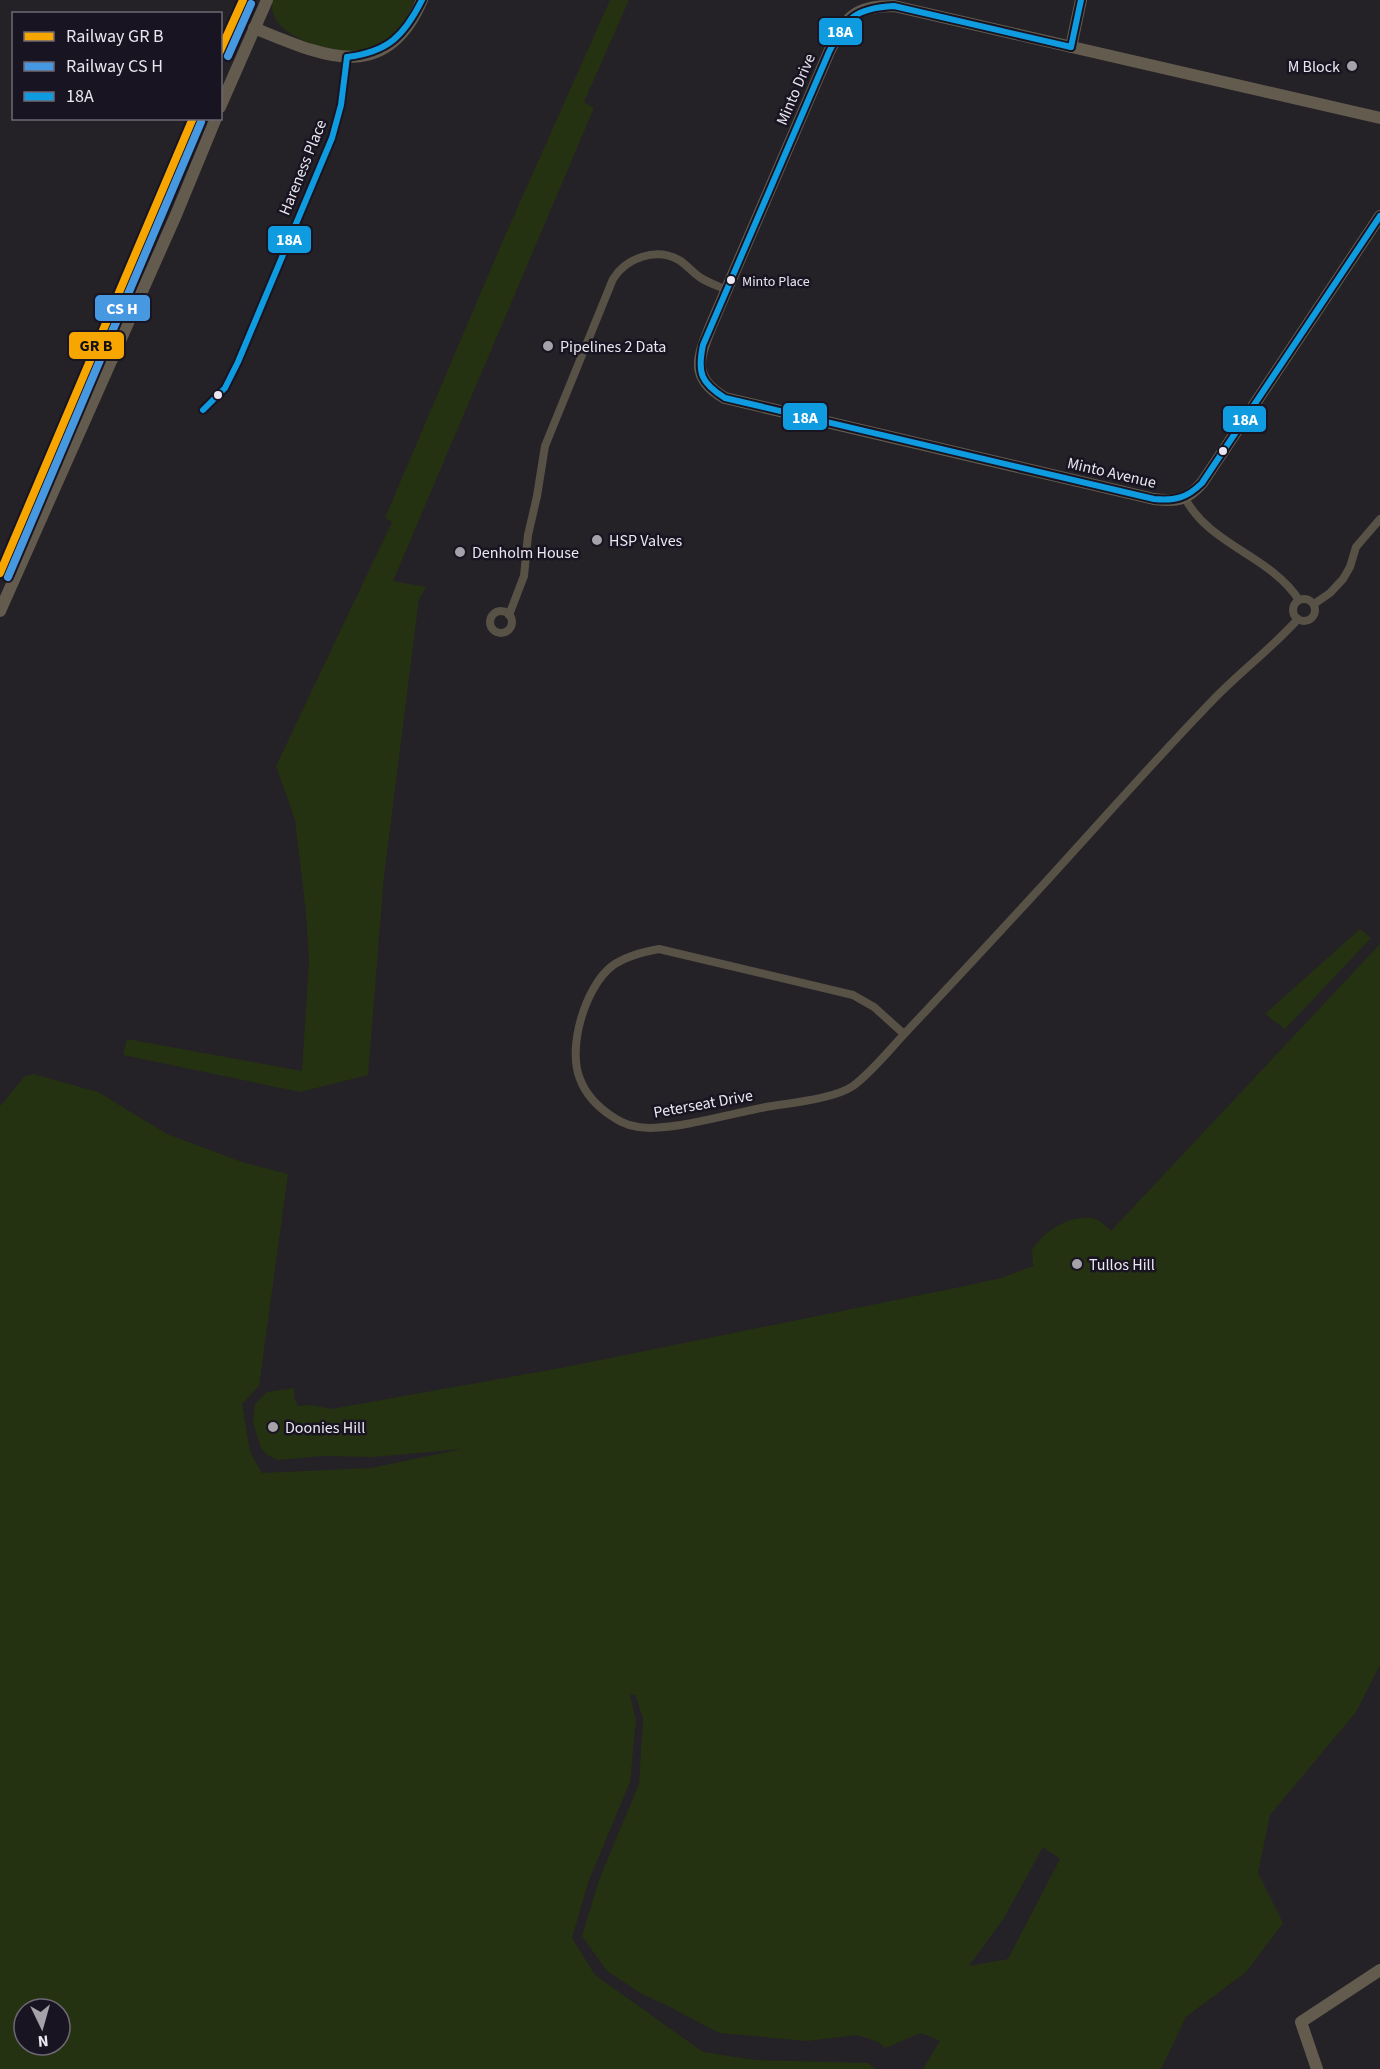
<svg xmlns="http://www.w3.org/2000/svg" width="1380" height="2069" font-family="'Source Sans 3',sans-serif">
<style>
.green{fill:#253211;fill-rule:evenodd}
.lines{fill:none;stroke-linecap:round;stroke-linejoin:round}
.street{stroke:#575146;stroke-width:8}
.secondary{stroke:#635c4e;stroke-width:12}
.bus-1-casing{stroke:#191421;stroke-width:10}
.bus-1{stroke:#0f9be0;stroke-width:6}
.rail-1-casing{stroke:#191421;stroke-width:12}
.rail-2-casing{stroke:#191421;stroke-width:12}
.rail-1{stroke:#f7a600;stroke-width:8}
.rail-2{stroke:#4699e1;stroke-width:8}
.poi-dot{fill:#a5a2aa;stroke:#191421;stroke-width:2}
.bus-dot{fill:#eae7f0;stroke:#191421;stroke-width:2}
.labels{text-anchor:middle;stroke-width:5;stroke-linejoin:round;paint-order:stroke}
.bus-label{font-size:14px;fill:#eae7f0;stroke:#191421;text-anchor:start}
.poi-label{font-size:16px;fill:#eae7f0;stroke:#191421;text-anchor:start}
.street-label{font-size:16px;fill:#eae7f0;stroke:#191421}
.line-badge{stroke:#191421;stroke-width:2}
.badge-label{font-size:16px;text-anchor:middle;font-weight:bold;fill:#fff}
.pale-badge-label{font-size:16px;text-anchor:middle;font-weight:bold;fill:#111}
</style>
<rect width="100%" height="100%" fill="#242127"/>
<g class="green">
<path d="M 273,0 L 415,0 C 407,16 401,31 385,40 C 373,47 359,52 345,51 C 321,50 264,32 273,0 Z"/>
<path d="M 610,0 L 629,0 L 584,102 L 594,108 L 393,581 L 426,587 L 419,599 L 384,876 L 368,1075 L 300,1092 L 123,1055 L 127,1039 L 302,1071 L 309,961 L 306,913 L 295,820 L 276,766 L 392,522 L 385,518 L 504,238 Z"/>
<path d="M 1360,929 L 1371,938 L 1285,1029 L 1265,1014 Z"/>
<path d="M 1380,944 L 1380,1665 L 1356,1712 L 1270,1815 L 1258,1873 L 1283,1923 L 1246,1972 L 1186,2017 L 1161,2069 L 923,2069 L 940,2041 L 921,2033 L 885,2048 L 878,2042 L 857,2035 L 807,2041 L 719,2033 L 666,2005 L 642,1994 L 607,1971 L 582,1936 L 599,1880 L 639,1784 L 643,1719 L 635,1694 L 630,1695 L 636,1720 L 630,1782 L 589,1880 L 572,1938 L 595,1975 L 703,2052 L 755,2060 L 868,2063 L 876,2069 L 0,2069 L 0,1106 L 25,1076 L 34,1074 L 98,1092 L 167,1134 L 242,1162 L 288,1174 L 259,1386 L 242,1404 L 250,1452 L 262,1473 L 371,1468 L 462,1449 L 374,1457 L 321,1456 L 278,1460 L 267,1455 L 261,1448 L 253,1423 L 255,1404 L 267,1392 L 294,1388 L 294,1398 L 298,1406 L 311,1405 L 331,1409 L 566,1367 L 960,1287 L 1001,1278 L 1033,1266 L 1032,1250 C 1044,1231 1068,1215 1092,1218 C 1100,1219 1105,1226 1111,1231 ZM 1043,1847 L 1060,1859 L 1008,1959 L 969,1966 L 1004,1918 ZM 24,2009 L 60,2009 L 60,2045 L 24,2045 Z"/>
</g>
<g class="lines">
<g class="street">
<path d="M 203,410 L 225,388 L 238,362 L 332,138 L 341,105 L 347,57"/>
<path d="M 1185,498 C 1209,545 1271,556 1299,600"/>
<circle cx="1304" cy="610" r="11"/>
<path d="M 1314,604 L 1330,593 L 1343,579 L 1350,567 L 1356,547 L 1380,519"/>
<circle cx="501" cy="622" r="11"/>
<path d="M 509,615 L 524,576 L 528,535 L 537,496 L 545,446 L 613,279 C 626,258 656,247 679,260 C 687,265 693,273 701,278 C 709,283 718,286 727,290"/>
<path d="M 904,1034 L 874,1007 L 853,995 L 659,949 C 642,952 626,956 612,966 C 585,987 567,1048 580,1079 C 586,1095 599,1108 613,1117 C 624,1125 636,1128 650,1128 C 686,1127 730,1114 766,1107 C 789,1103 834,1099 853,1086 C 873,1071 890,1049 908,1030 C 945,991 982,951 1019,911 C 1084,841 1146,769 1213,700 C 1240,672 1272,648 1298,619"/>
</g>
<g class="secondary">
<path d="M 254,28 C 321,55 385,87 422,0"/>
<path d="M 1071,47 L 1081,0"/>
<path d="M 220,107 L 267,0"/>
<path d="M 1380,118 L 894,6 C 853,6 846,17 829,52 L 711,326 C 698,358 690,378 725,398 L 1154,499 C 1177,502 1187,500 1202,483 L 1380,216"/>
<path d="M 0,611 L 176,215 L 216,118"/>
<path d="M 1317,2069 L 1301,2022 L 1380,1970"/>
</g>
<g class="bus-1-casing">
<g id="bus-1">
<path d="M 1071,47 L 894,6 C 855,8 846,18 829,52 L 703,345 C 697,373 701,383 725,398 L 1154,499 C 1175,501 1187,498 1202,483 L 1380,216"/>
<path d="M 1071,47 L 1081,0"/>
<path d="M 347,57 C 388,52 404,36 422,0"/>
<path d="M 203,410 L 225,388 L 238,362 L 332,138 L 341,105 L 347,57"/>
</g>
</g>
<use href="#bus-1" class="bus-1"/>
<g class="rail-1-casing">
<g id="rail-1">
<path d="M 220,51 L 243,0"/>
<path d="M 0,573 L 193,118"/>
</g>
</g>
<g class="rail-2-casing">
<g id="rail-2">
<path d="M 228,56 L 251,4"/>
<path d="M 8,577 L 201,122"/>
</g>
</g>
<use href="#rail-1" class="rail-1"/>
<use href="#rail-2" class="rail-2"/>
</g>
<g class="poi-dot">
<circle cx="1352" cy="66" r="6"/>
<circle cx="548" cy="346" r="6"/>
<circle cx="597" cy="540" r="6"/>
<circle cx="460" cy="552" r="6"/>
<circle cx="1077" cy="1264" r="6"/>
<circle cx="273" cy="1427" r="6"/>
</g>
<g class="bus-dot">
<circle cx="731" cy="280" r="5"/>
<circle cx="218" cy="395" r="5"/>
<circle cx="1223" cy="451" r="5"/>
</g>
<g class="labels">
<g class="bus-label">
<text x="742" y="286">Minto Place</text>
</g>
<g class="poi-label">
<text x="1340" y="72" text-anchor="end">M Block</text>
<text x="560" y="352">Pipelines 2 Data</text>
<text x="609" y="546">HSP Valves</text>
<text x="472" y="558">Denholm House</text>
<text x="1089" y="1270">Tullos Hill</text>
<text x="285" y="1433">Doonies Hill</text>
</g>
<g class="street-label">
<text transform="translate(795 89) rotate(-67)" y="6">Minto Drive</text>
<text transform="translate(302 167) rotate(-68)" y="6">Hareness Place</text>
<text transform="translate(1112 472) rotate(13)" y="6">Minto Avenue</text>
<text transform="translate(703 1103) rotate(-10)" y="6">Peterseat Drive</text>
</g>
</g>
<g class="line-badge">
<rect x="818" y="17" width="45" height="29" rx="6" fill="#0f9be0"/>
<rect x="267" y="225" width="45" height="29" rx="6" fill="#0f9be0"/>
<rect x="94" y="294" width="57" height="28" rx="6" fill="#4699e1"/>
<rect x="68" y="331" width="57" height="29" rx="6" fill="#f7a600"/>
<rect x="782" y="402" width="46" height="29" rx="6" fill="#0f9be0"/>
<rect x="1222" y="405" width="45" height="28" rx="6" fill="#0f9be0"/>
</g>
<g class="badge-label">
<text x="840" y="37">18A</text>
<text x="289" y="245">18A</text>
<text x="122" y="314">CS H</text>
<text x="805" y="423">18A</text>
<text x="1245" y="425">18A</text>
</g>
<g class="pale-badge-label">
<text x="96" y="351">GR B</text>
</g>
<rect x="12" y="12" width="210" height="108" fill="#191421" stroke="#6d6874" stroke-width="1.5"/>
<rect x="24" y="32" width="30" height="9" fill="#f7a600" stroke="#6d6874" stroke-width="1.5"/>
<text x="66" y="42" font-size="18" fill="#eae7f0">Railway GR B</text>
<rect x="24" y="62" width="30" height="9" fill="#4699e1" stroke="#6d6874" stroke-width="1.5"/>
<text x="66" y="72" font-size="18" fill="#eae7f0">Railway CS H</text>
<rect x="24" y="92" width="30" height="9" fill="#0f9be0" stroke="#6d6874" stroke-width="1.5"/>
<text x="66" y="102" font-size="18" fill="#eae7f0">18A</text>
<g transform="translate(42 2027) rotate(175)"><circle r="28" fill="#191421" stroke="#6d6874" stroke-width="1.5"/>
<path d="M0-4.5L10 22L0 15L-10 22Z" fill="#a5a2aa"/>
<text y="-9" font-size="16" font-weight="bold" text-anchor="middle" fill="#eae7f0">N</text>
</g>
</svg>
